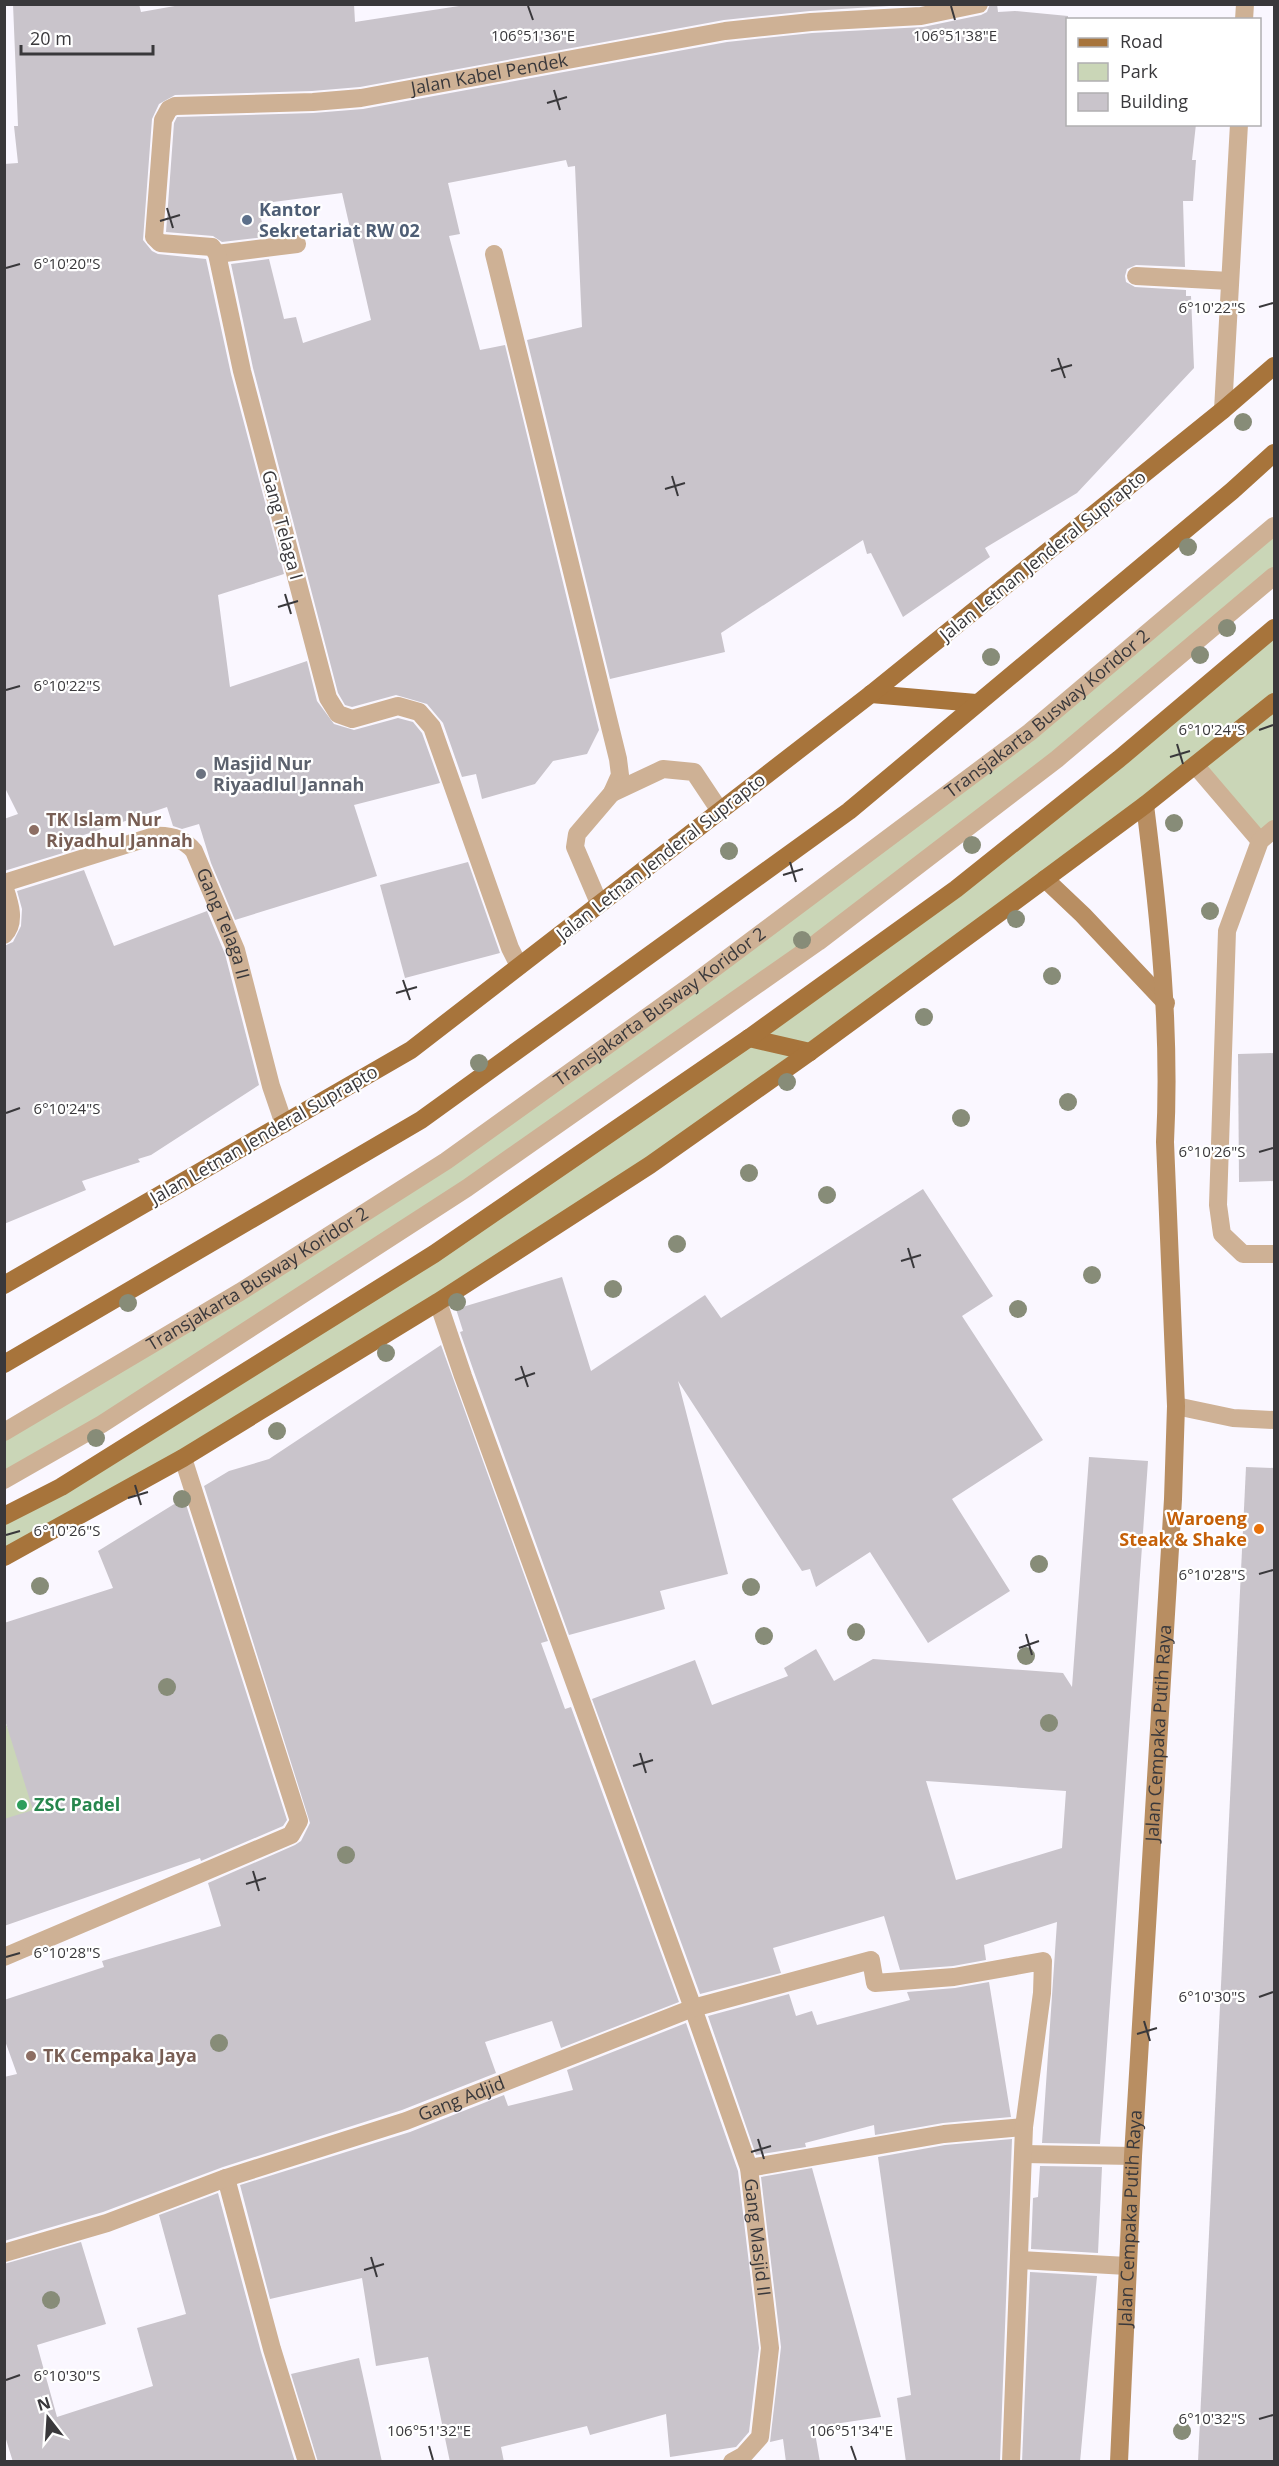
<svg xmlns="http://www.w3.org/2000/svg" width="1279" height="2466" font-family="'Open Sans',sans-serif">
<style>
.green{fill:#cad6b7}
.building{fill:#c9c4cb;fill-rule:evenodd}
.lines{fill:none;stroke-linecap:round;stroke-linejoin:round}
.lane{stroke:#ceb195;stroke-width:18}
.street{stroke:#ceb195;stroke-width:18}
.secondary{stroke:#b88e62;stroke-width:18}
.primary{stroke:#a7743b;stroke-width:18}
.tree{fill:#878c78}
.ticks{fill:none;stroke:#39383b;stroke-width:2}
.service-dot{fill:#5c6f8a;stroke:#fff;stroke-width:2}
.worship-dot{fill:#6b7280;stroke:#fff;stroke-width:2}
.education-dot{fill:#8d6e63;stroke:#fff;stroke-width:2}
.food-dot{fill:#e8710a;stroke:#fff;stroke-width:2}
.leisure-dot{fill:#2e9e5b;stroke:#fff;stroke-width:2}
.labels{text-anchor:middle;stroke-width:4.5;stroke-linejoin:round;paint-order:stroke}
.street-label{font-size:18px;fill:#39383b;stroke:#fff}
.service-label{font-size:18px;font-weight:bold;fill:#4e5e75;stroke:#fff;text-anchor:start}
.worship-label{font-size:18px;font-weight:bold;fill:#5b616d;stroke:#fff;text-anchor:start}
.education-label{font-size:18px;font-weight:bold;fill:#785e54;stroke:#fff;text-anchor:start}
.food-label{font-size:18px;font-weight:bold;fill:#c56008;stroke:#fff;text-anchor:end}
.leisure-label{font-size:18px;font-weight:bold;fill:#27864d;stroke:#fff;text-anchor:start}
.ticks-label{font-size:15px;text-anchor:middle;fill:#39383b;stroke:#fff;stroke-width:4.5;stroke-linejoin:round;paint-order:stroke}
</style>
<rect width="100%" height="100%" fill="#faf7ff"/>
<g class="green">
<path d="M 1274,521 L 1274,576 L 1051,764 L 674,1043 L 5,1480 L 4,1430 L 309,1249 L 934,804 Z"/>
<path d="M 1274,628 L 1274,829 L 1260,841 L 1196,765 L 530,1242 L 5,1557 L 5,1516 L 591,1146 L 1076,794 Z"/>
<path d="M 4,1719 L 75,1890 L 4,1915 Z"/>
</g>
<g class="building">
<path d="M 13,4 L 139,4 L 141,12 L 186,4 L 354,4 L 355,22 L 472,4 L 921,4 L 810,11 L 724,20 L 360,87 L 312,91 L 175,95 L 159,104 L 152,119 L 143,240 L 152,251 L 158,254 L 206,259 L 231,374 L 284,574 L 218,595 L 230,687 L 307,661 L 317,701 L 334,724 L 354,730 L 398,718 L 413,722 L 422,733 L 440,783 L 354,805 L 377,876 L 235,920 L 211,863 L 199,824 L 182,829 L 173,826 L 167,807 L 72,839 L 76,849 L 4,871 L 4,819 L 18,814 L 4,786 L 4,164 L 18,163 L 14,126 L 18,126 Z"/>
<path d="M 990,4 L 997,4 L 998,12 L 1015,11 L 1068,16 L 1068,124 L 1196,124 L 1192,160 L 1196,160 L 1193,201 L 1183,201 L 1185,267 L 1136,265 L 1127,269 L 1125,276 L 1126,282 L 1135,287 L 1186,290 L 1186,296 L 1191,296 L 1194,368 L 1077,493 L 985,548 L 990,557 L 903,617 L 871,553 L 867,554 L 863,540 L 721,633 L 725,652 L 610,679 L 527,340 L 582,327 L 575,166 L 568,167 L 566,160 L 448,183 L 460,234 L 449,236 L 480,350 L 505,345 L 599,730 L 587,754 L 553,761 L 535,784 L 482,799 L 476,774 L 462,777 L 443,723 L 427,704 L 396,695 L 352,707 L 345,705 L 338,693 L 253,368 L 231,264 L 269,259 L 284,319 L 296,317 L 303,343 L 371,320 L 342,193 L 258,204 L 265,237 L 222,242 L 213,236 L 166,232 L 174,123 L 177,117 L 313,113 L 363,109 L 727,42 L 812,33 L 923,27 L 981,15 L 987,12 Z"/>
<path d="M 468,862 L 500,953 L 405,978 L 380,885 Z"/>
<path d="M 84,870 L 114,946 L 207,911 L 225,954 L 259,1085 L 151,1155 L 138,1159 L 140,1162 L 82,1181 L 86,1190 L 4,1224 L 4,946 L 13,942 L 21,926 L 22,909 L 17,891 Z"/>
<path d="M 1275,1053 L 1275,1181 L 1239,1182 L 1238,1054 Z"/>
<path d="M 923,1189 L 993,1296 L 962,1316 L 1043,1440 L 952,1499 L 1010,1591 L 928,1643 L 870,1552 L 816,1587 L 810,1569 L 802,1571 L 678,1381 L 728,1574 L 660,1591 L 665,1609 L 569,1635 L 474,1372 L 460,1332 L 463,1331 L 456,1309 L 562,1277 L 591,1371 L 705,1295 L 721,1318 Z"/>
<path d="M 441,1345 L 548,1641 L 541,1643 L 565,1709 L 571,1707 L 679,2002 L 561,2048 L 552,2021 L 485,2042 L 496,2073 L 402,2110 L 223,2167 L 103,2212 L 4,2241 L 4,2077 L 17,2074 L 4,2038 L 4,2000 L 104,1967 L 102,1961 L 221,1926 L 208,1883 L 295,1845 L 301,1841 L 310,1823 L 204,1486 L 229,1471 L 269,1459 Z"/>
<path d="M 1089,1457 L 1148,1461 L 1100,2144 L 1042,2143 L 1057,1922 L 984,1945 L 986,1960 L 953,1966 L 900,1970 L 884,1916 L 773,1948 L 781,1973 L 700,1994 L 592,1699 L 695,1660 L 712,1705 L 788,1676 L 784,1668 L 816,1649 L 834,1681 L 873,1659 L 1063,1673 L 1072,1687 ZM 926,1781 L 1066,1791 L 1062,1848 L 956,1880 Z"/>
<path d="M 1246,1467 L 1275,1468 L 1275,2462 L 1198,2462 Z"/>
<path d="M 184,1498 L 287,1820 L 283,1826 L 201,1861 L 200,1858 L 4,1926 L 4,1819 L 33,1810 L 4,1717 L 4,1623 L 113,1588 L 98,1551 Z"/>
<path d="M 989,1982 L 1011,2117 L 943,2123 L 875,2135 L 874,2125 L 805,2143 L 806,2147 L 756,2155 L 708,2016 L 789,1994 L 796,2016 L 812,2011 L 817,2025 L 910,2000 L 907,1992 L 955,1988 Z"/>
<path d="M 686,2023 L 738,2171 L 759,2348 L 749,2432 L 736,2447 L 670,2457 L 666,2414 L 590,2435 L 587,2426 L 501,2447 L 504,2462 L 450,2462 L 428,2357 L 376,2366 L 362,2278 L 270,2299 L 240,2185 L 410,2132 L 504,2095 L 508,2106 L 573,2090 L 567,2070 Z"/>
<path d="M 1012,2139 L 1000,2462 L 906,2462 L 897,2398 L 911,2395 L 878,2157 L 945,2145 Z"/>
<path d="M 1040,2166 L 1102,2167 L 1098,2253 L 1031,2249 L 1033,2198 L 1038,2197 Z"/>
<path d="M 812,2168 L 881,2417 L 814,2427 L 820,2462 L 786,2462 L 783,2439 L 770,2442 L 781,2347 L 761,2177 Z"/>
<path d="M 218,2193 L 261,2352 L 295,2462 L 13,2462 L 4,2433 L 4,2264 L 81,2242 L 106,2324 L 37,2345 L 57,2417 L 153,2386 L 137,2328 L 186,2314 L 159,2215 Z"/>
<path d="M 1030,2272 L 1097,2276 L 1080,2462 L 1022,2462 Z"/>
<path d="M 359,2358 L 382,2462 L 318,2462 L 291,2374 Z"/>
</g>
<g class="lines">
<g class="lane">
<path d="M 494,254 L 618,759 L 620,775 L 612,793 L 577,834 L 575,847 L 599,903"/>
<path d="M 1195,765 L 1260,841"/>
<path d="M 612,793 L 663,769 L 694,772 L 720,811"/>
<path d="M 1274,829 L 1260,841 L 1227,931 L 1218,1205 L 1222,1234 L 1243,1254 L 1274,1254"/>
<path id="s1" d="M 4,1432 L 240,1292 L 446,1161 L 693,984 L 1030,732 L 1274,526"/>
<path d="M 4,1480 L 102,1424 L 467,1188 L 818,942 L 1057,759 L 1274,576"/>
</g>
<g class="street">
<path d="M 1244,20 L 1245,4"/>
<path d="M 217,254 L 297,244"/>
<path d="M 1136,276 L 1230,281"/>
<path d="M 1223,410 L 1239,124"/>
<path id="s2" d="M 4,883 L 154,836 C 170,835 184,839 194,851 L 236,950 L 271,1086 L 284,1124"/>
<path d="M 4,886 C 9,901 17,922 4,935"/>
<path id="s3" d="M 519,966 L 510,948 L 432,727 L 419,712 L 398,706 L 352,719 L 338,714 L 328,698 L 242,371 L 217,254 L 212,247 L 160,243 L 154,237 L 163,120 L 169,109 L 175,106 L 313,102 L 361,98 L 725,31 L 811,22 L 921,16 L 979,4"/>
<path id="s4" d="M 438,1302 L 463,1376 L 693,2008 L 749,2168 L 770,2348 L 760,2437 L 743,2456 L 732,2462"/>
<path d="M 1176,1406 L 1233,1418 L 1274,1420"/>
<path d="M 4,1957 L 291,1835 L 299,1821 L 183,1458"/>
<path d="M 1024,2154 L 1133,2156"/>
<path d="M 749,2168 L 944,2134 L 1024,2127"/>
<path d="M 226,2178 L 272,2349 L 307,2462"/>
<path id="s5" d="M 4,2253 L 107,2223 L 226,2178 L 406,2121 L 693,2008 L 871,1960 L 875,1983 L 954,1977 L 1043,1961 L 1042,1993 L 1024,2127 L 1011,2462"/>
<path d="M 1020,2260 L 1127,2266"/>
</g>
<g class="secondary">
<path d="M 1045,879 L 1083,915 L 1166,1003"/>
<path id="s6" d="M 1119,2462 L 1133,2156 L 1173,1499 L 1176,1406 L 1165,1142 C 1171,1029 1159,917 1145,805"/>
</g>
<g class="primary">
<path d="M 871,694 L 976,703"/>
<path d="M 749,1038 L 810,1052"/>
<path d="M 4,1285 L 411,1050 L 871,694 L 1223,410 L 1274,366"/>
<path d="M 4,1364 L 421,1120 L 849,811 L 1232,491 L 1274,453"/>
<path d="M 4,1516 L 61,1487 L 434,1254 L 749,1038 L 956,889 L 1119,759 L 1274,628"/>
<path d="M 4,1557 L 183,1458 L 438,1302 L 650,1165 L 810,1052 L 1002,911 L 1145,805 L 1274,702"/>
</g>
</g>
<g class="tree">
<circle cx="1243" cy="422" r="9"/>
<circle cx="1188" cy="547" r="9"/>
<circle cx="1227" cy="628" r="9"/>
<circle cx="1200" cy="655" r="9"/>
<circle cx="991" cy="657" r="9"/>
<circle cx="1174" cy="823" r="9"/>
<circle cx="972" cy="845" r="9"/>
<circle cx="729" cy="851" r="9"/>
<circle cx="1210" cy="911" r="9"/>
<circle cx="1016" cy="919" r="9"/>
<circle cx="802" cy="940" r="9"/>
<circle cx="1052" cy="976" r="9"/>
<circle cx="924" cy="1017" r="9"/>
<circle cx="479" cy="1063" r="9"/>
<circle cx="787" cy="1082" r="9"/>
<circle cx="1068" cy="1102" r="9"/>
<circle cx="961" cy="1118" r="9"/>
<circle cx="749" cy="1173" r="9"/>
<circle cx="827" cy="1195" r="9"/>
<circle cx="677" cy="1244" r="9"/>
<circle cx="1092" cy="1275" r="9"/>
<circle cx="613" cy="1289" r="9"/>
<circle cx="457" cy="1302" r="9"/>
<circle cx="128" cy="1303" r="9"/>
<circle cx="1018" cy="1309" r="9"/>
<circle cx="386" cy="1353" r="9"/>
<circle cx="277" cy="1431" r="9"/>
<circle cx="96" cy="1438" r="9"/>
<circle cx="182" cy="1499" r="9"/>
<circle cx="1039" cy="1564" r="9"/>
<circle cx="40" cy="1586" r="9"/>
<circle cx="751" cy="1587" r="9"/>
<circle cx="856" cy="1632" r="9"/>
<circle cx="764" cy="1636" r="9"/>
<circle cx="1026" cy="1656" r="9"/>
<circle cx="167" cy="1687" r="9"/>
<circle cx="1049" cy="1723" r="9"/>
<circle cx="346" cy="1855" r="9"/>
<circle cx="219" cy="2043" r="9"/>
<circle cx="51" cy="2300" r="9"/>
<circle cx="1182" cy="2431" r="9"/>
</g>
<path class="ticks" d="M 528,6 L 533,20M 951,6 L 955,20M 554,90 L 560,110M 547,103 L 567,97M 167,208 L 173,228M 160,221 L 180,215M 6,268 L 20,264M 1259,307 L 1273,303M 1058,358 L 1065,378M 1051,371 L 1072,365M 672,476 L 678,496M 665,489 L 685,483M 285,594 L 291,614M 278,607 L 298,601M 6,690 L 20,686M 1259,730 L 1273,725M 1177,744 L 1183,764M 1170,757 L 1190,751M 790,862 L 796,882M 783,875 L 803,869M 403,980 L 410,1000M 396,993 L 417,987M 6,1113 L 20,1108M 1259,1152 L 1273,1148M 908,1248 L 914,1268M 901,1261 L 921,1255M 521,1366 L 528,1387M 515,1380 L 535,1373M 135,1485 L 141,1505M 128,1498 L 148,1492M 6,1535 L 20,1531M 1259,1574 L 1273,1570M 1026,1634 L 1032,1655M 1019,1648 L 1039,1641M 640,1753 L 646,1773M 633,1766 L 653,1760M 253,1871 L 259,1891M 246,1884 L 266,1878M 6,1957 L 20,1953M 1259,1997 L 1273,1992M 1144,2021 L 1150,2041M 1137,2034 L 1157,2028M 758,2139 L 764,2159M 751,2152 L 771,2146M 371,2257 L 377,2277M 364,2270 L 384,2264M 6,2380 L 20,2375M 1259,2419 L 1273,2415M 429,2446 L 433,2460M 851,2446 L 856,2460"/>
<circle class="service-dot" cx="247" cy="220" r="6"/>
<circle class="worship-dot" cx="201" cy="774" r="6"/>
<g class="education-dot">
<circle cx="34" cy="830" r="6"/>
<circle cx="31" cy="2056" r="6"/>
</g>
<circle class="food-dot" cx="1259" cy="1529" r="6"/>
<circle class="leisure-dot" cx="22" cy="1805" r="6"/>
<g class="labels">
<g class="street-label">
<text dy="6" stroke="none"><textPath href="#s3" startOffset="1358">Jalan Kabel Pendek</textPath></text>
<text transform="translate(282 525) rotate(75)" y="6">Gang Telaga I</text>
<text transform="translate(1043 556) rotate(-39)" y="6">Jalan Letnan Jenderal Suprapto</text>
<text dy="6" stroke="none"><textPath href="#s1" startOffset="1268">Transjakarta Busway Koridor 2</textPath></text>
<text transform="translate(661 857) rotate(-38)" y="6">Jalan Letnan Jenderal Suprapto</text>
<text dy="6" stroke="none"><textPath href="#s2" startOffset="280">Gang Telaga II</textPath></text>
<text dy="6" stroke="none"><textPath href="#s1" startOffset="782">Transjakarta Busway Koridor 2</textPath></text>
<text transform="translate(264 1135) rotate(-30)" y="6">Jalan Letnan Jenderal Suprapto</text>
<text dy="6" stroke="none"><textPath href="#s1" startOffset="296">Transjakarta Busway Koridor 2</textPath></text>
<text dy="6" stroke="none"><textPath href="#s6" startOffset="730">Jalan Cempaka Putih Raya</textPath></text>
<text dy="6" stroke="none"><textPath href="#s5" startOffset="483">Gang Adjid</textPath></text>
<text dy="6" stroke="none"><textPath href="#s6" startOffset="244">Jalan Cempaka Putih Raya</textPath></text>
<text dy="6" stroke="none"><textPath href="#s4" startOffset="990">Gang Masjid II</textPath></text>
</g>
<g class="service-label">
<text x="259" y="216">Kantor<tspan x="259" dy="21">Sekretariat RW 02</tspan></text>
</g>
<g class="worship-label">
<text x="213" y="770">Masjid Nur<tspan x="213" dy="21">Riyaadlul Jannah</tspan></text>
</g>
<g class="education-label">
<text x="46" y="826">TK Islam Nur<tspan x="46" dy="21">Riyadhul Jannah</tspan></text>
<text x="43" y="2062">TK Cempaka Jaya</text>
</g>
<g class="food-label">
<text x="1247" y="1525">Waroeng<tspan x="1247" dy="21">Steak &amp; Shake</tspan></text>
</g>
<g class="leisure-label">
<text x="34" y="1811">ZSC Padel</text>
</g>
</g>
<g class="ticks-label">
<text x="533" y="41">106°51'36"E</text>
<text x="955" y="41">106°51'38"E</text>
<text x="67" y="269">6°10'20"S</text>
<text x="1212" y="313">6°10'22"S</text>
<text x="67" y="691">6°10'22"S</text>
<text x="1212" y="735">6°10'24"S</text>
<text x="67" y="1114">6°10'24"S</text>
<text x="1212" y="1157">6°10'26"S</text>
<text x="67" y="1536">6°10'26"S</text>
<text x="1212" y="1580">6°10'28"S</text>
<text x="67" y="1958">6°10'28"S</text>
<text x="1212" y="2002">6°10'30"S</text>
<text x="67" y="2381">6°10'30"S</text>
<text x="1212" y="2424">6°10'32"S</text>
<text x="429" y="2436">106°51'32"E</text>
<text x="851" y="2436">106°51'34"E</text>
</g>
<rect width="1279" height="2466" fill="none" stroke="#39383b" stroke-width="12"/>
<rect x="1066" y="18" width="195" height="108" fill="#ffffff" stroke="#b0afb1" stroke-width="1.5"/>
<rect x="1078" y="38" width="30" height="9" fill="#a7743b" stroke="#b0afb1" stroke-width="1.5"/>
<text x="1120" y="48" font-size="18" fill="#39383b">Road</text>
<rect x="1078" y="63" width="30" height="18" fill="#cad6b7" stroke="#b0afb1" stroke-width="1.5"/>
<text x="1120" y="78" font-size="18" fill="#39383b">Park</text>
<rect x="1078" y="93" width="30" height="18" fill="#c9c4cb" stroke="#b0afb1" stroke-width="1.5"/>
<text x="1120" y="108" font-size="18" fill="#39383b">Building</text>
<g transform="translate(48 2418) rotate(343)" stroke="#ffffff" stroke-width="4.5" paint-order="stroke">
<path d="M0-4.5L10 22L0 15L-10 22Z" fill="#39383b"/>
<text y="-9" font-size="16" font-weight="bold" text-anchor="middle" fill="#39383b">N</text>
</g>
<path d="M21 45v9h132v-9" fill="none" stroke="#39383b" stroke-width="3"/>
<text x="30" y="45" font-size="18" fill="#39383b" stroke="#ffffff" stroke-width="4.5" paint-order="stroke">20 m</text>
</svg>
